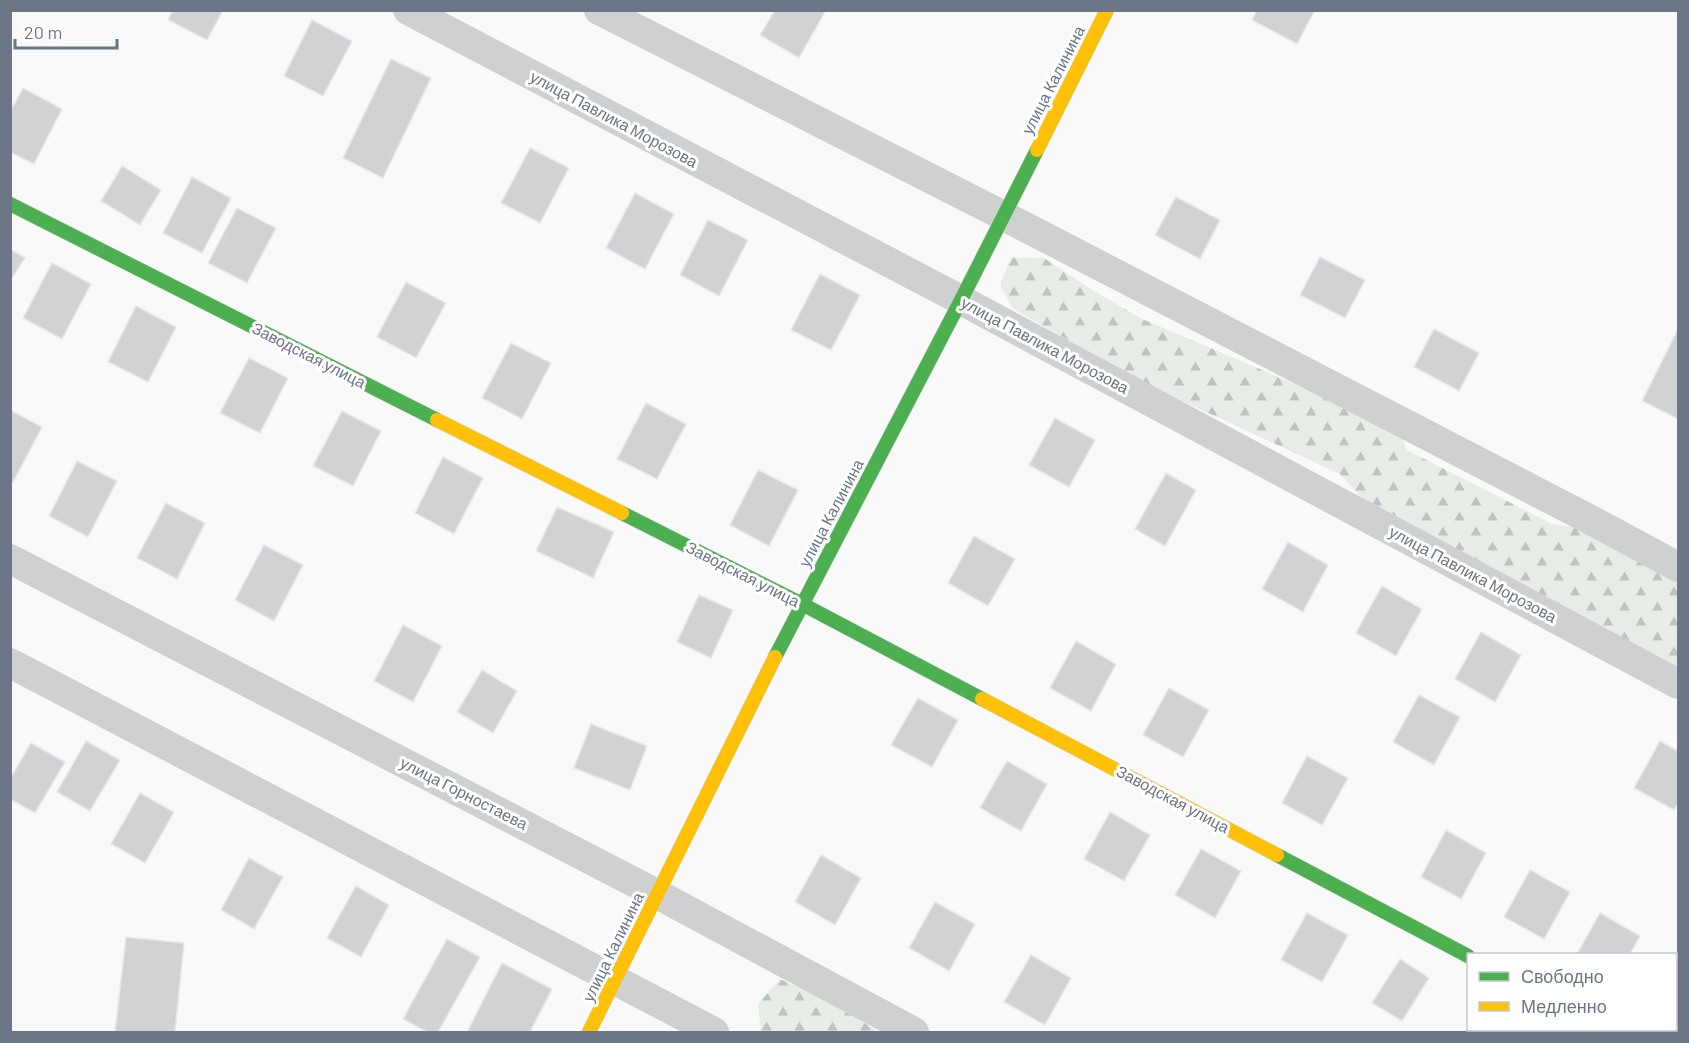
<svg xmlns="http://www.w3.org/2000/svg" width="1689" height="1043" font-family="Barlow,sans-serif">
<style>
.forest{fill:url(#forest-firs)}
.building{fill:#d1d2d4;stroke:#e8e8e8;stroke-width:1.5}
.lines{fill:none;stroke-linecap:round;stroke-linejoin:round}
.fast-casing{stroke:#d5d6d7;stroke-width:15}
.slow-casing{stroke:#d5d6d7;stroke-width:15}
.street{stroke:#cfd0d2;stroke-width:30}
.fast{stroke:#4caf50;stroke-width:14}
.slow{stroke:#ffc107;stroke-width:14}
.labels{text-anchor:middle;stroke-width:6;stroke-linejoin:round;paint-order:stroke}
.street-label{font-size:16px;fill:#6b7687;stroke:#fff}
</style>
<defs>
<pattern id="forest-firs" width="22" height="20" patternUnits="userSpaceOnUse" patternTransform="scale(1.5)"><rect width="22" height="20" fill="#e8ece7"/><path d="M5 1l3.5 6h-7zM16 11l3.5 6h-7z" fill="#c0c4c1"/></pattern>
</defs>
<rect width="100%" height="100%" fill="#f9f9f9"/>
<g class="forest">
<path d="M 1011,257 L 1044,258 L 1089,288 L 1140,318 L 1398,428 L 1407,450 L 1552,524 L 1578,528 L 1678,579 L 1678,674 L 1363,499 L 1340,474 L 1139,381 L 1012,308 L 1000,285 Z"/>
<path d="M 780,979 L 841,1007 L 878,1032 L 761,1032 L 758,1004 Z"/>
</g>
<g class="building">
<path d="M 173,10 L 223,10 L 207,40 L 168,20 Z"/>
<path d="M 775,10 L 826,10 L 799,58 L 760,35 Z"/>
<path d="M 1257,10 L 1315,10 L 1297,44 L 1252,20 Z"/>
<path d="M 312,20 L 352,41 L 323,96 L 284,76 Z"/>
<path d="M 391,59 L 431,78 L 383,178 L 343,158 Z"/>
<path d="M 23,88 L 62,109 L 34,164 L 10,152 L 10,112 Z"/>
<path d="M 530,148 L 569,168 L 540,223 L 501,203 Z"/>
<path d="M 122,166 L 161,190 L 140,225 L 101,201 Z"/>
<path d="M 192,177 L 231,198 L 202,253 L 163,233 Z"/>
<path d="M 635,193 L 674,214 L 645,269 L 606,248 Z"/>
<path d="M 1176,197 L 1220,220 L 1200,259 L 1155,235 Z"/>
<path d="M 237,208 L 276,228 L 247,283 L 208,263 Z"/>
<path d="M 708,220 L 748,240 L 719,296 L 680,275 Z"/>
<path d="M 10,249 L 25,258 L 10,281 Z"/>
<path d="M 1320,257 L 1365,280 L 1345,318 L 1300,295 Z"/>
<path d="M 52,263 L 91,284 L 62,339 L 23,318 Z"/>
<path d="M 820,274 L 860,295 L 831,350 L 791,330 Z"/>
<path d="M 406,282 L 446,303 L 416,358 L 377,337 Z"/>
<path d="M 136,306 L 176,327 L 148,382 L 108,362 Z"/>
<path d="M 1434,329 L 1479,353 L 1459,391 L 1414,367 Z"/>
<path d="M 1678,329 L 1678,419 L 1642,401 Z"/>
<path d="M 511,343 L 551,363 L 522,419 L 482,398 Z"/>
<path d="M 249,358 L 288,378 L 260,433 L 220,413 Z"/>
<path d="M 646,403 L 686,424 L 657,479 L 617,459 Z"/>
<path d="M 10,410 L 42,427 L 13,482 L 10,481 Z"/>
<path d="M 342,411 L 381,431 L 353,486 L 313,466 Z"/>
<path d="M 1055,418 L 1095,440 L 1069,487 L 1029,465 Z"/>
<path d="M 443,457 L 483,478 L 454,534 L 415,513 Z"/>
<path d="M 77,461 L 117,481 L 88,537 L 49,516 Z"/>
<path d="M 758,470 L 798,490 L 769,546 L 730,525 Z"/>
<path d="M 1166,473 L 1196,490 L 1165,546 L 1135,529 Z"/>
<path d="M 166,503 L 205,523 L 177,579 L 137,558 Z"/>
<path d="M 557,507 L 614,532 L 593,578 L 536,551 Z"/>
<path d="M 974,536 L 1015,559 L 988,606 L 948,583 Z"/>
<path d="M 1288,542 L 1328,565 L 1303,612 L 1262,589 Z"/>
<path d="M 264,545 L 303,565 L 274,621 L 235,600 Z"/>
<path d="M 1382,586 L 1422,609 L 1396,656 L 1356,633 Z"/>
<path d="M 699,595 L 733,610 L 711,658 L 677,642 Z"/>
<path d="M 403,625 L 442,646 L 413,702 L 374,681 Z"/>
<path d="M 1481,632 L 1521,655 L 1495,702 L 1455,679 Z"/>
<path d="M 1076,641 L 1116,664 L 1091,711 L 1050,688 Z"/>
<path d="M 482,670 L 517,691 L 493,733 L 457,712 Z"/>
<path d="M 1169,688 L 1209,710 L 1183,757 L 1143,735 Z"/>
<path d="M 1419,695 L 1460,717 L 1434,765 L 1393,742 Z"/>
<path d="M 918,698 L 958,720 L 932,767 L 891,745 Z"/>
<path d="M 591,724 L 647,746 L 630,790 L 574,768 Z"/>
<path d="M 86,741 L 120,760 L 90,811 L 57,792 Z"/>
<path d="M 1660,741 L 1678,751 L 1678,803 L 1674,810 L 1634,788 Z"/>
<path d="M 31,743 L 65,762 L 35,813 L 10,799 L 10,779 Z"/>
<path d="M 1307,756 L 1348,778 L 1322,825 L 1282,803 Z"/>
<path d="M 1007,761 L 1047,784 L 1021,831 L 980,808 Z"/>
<path d="M 140,793 L 174,812 L 145,863 L 111,844 Z"/>
<path d="M 1110,812 L 1150,835 L 1124,881 L 1084,859 Z"/>
<path d="M 1446,830 L 1486,853 L 1461,899 L 1421,877 Z"/>
<path d="M 1201,849 L 1241,871 L 1215,918 L 1175,895 Z"/>
<path d="M 821,855 L 861,878 L 835,925 L 795,902 Z"/>
<path d="M 249,858 L 283,877 L 254,929 L 221,910 Z"/>
<path d="M 1530,870 L 1570,892 L 1544,939 L 1504,917 Z"/>
<path d="M 356,886 L 389,905 L 361,957 L 327,938 Z"/>
<path d="M 935,902 L 975,924 L 949,971 L 909,948 Z"/>
<path d="M 1307,913 L 1348,935 L 1322,982 L 1281,960 Z"/>
<path d="M 1600,913 L 1640,936 L 1630,954 L 1577,954 Z"/>
<path d="M 126,937 L 184,943 L 175,1032 L 115,1032 Z"/>
<path d="M 447,939 L 480,957 L 438,1032 L 427,1032 L 403,1019 Z"/>
<path d="M 1031,955 L 1071,978 L 1045,1025 L 1004,1002 Z"/>
<path d="M 1400,959 L 1429,978 L 1402,1021 L 1372,1003 Z"/>
<path d="M 502,963 L 552,989 L 530,1032 L 467,1032 Z"/>
<path d="M 1489,1030 L 1542,1030 L 1540,1032 L 1487,1032 Z"/>
</g>
<g class="lines">
<g class="fast-casing">
<g id="fast">
<path d="M 10,204 L 437,420"/>
<path d="M 622,513 L 802,604 L 982,699"/>
<path d="M 775,657 L 961,300 L 1037,150"/>
<path d="M 1277,855 L 1468,956"/>
</g>
</g>
<g class="slow-casing">
<g id="slow">
<path d="M 1037,150 L 1107,10"/>
<path d="M 437,420 L 622,513"/>
<path d="M 982,699 L 1277,855"/>
<path d="M 589,1032 L 775,657"/>
</g>
</g>
<g class="street">
<path d="M 408,10 L 961,300 L 1678,684"/>
<path d="M 599,10 L 1002,215 L 1589,519 L 1678,567"/>
<path d="M 10,559 L 657,894 L 914,1032"/>
<path d="M 10,663 L 714,1032"/>
<path d="M 1607,1030 L 1613,1032"/>
</g>
<use href="#fast" class="fast"/>
<use href="#slow" class="slow"/>
</g>
<g class="labels">
<g class="street-label">
<text transform="translate(1053 80) rotate(-63)" y="6">улица Калинина</text>
<text transform="translate(614 119) rotate(28)" y="6">улица Павлика Морозова</text>
<text transform="translate(1045 345) rotate(28)" y="6">улица Павлика Морозова</text>
<text transform="translate(309 355) rotate(27)" y="6">Заводская улица</text>
<text transform="translate(831 513) rotate(-62)" y="6">улица Калинина</text>
<text transform="translate(743 574) rotate(27)" y="6">Заводская улица</text>
<text transform="translate(1473 574) rotate(28)" y="6">улица Павлика Морозова</text>
<text transform="translate(464 793) rotate(27)" y="6">улица Горностаева</text>
<text transform="translate(1173 799) rotate(28)" y="6">Заводская улица</text>
<text transform="translate(613 947) rotate(-64)" y="6">улица Калинина</text>
</g>
</g>
<rect width="1689" height="1043" fill="none" stroke="#6b7687" stroke-width="24"/>
<rect x="1467" y="953" width="210" height="78" fill="#ffffff" stroke="#c4c8cf" stroke-width="1.5"/>
<rect x="1479" y="972" width="30" height="9" fill="#4caf50" stroke="#c4c8cf" stroke-width="1.5"/>
<text x="1521" y="983" font-size="18" fill="#6b7687">Свободно</text>
<rect x="1479" y="1002" width="30" height="9" fill="#ffc107" stroke="#c4c8cf" stroke-width="1.5"/>
<text x="1521" y="1013" font-size="18" fill="#6b7687">Медленно</text>
<path d="M15 39v9h102v-9" fill="none" stroke="#6b7687" stroke-width="3"/>
<text x="24" y="39" font-size="18" fill="#6b7687" stroke="#ffffff" stroke-width="4.5" paint-order="stroke">20 m</text>
</svg>
